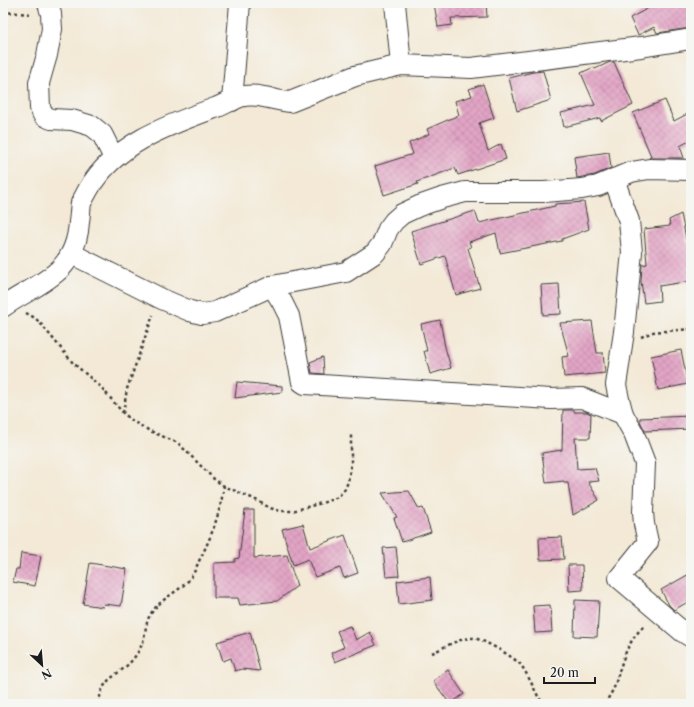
<svg xmlns="http://www.w3.org/2000/svg" width="694" height="707" font-family="'Libre Caslon Text',serif">
<style>
.building{fill:url(#building-cross-hatch)}
.lines{fill:none;stroke-linecap:round;stroke-linejoin:round}
.minor-casing{stroke:#3c3b38;stroke-width:22}
.path{stroke:#3c3b38;stroke-width:2.5;stroke-dasharray:3 3;stroke-linecap:butt}
.minor{stroke:#fff;stroke-width:20}
</style>
<defs>
<pattern id="building-cross-hatch" width="8" height="8" patternUnits="userSpaceOnUse"><rect width="8" height="8" fill="#e2a4c5"/><path d="M0 0l8 8M0 8l8-8" fill="none" stroke="#c18da9"/></pattern>
</defs>
<rect width="100%" height="100%" fill="#f6f6f2"/>
<filter id="ink" filterUnits="userSpaceOnUse"><feTurbulence type="fractalNoise" baseFrequency=".025" numOctaves="2"/><feDisplacementMap in="SourceGraphic" scale="8" xChannelSelector="R" yChannelSelector="G"/><feConvolveMatrix kernelMatrix="1 2 1 2 8 2 1 2 1" color-interpolation-filters="sRGB"/></filter>
<filter id="wash" filterUnits="userSpaceOnUse"><feTurbulence type="fractalNoise" baseFrequency=".012" numOctaves="4" result="noise"/><feDisplacementMap in="SourceGraphic" scale="16" xChannelSelector="R" yChannelSelector="G"/><feGaussianBlur stdDeviation="0.9" result="paint"/><feColorMatrix in="noise" values="0 0 0 0 0 0 0 0 0 0 0 0 0 0 0 0 0 1.4 0 .05"/><feComposite in="paint" operator="in"/></filter>
<g filter="url(#wash)">
<rect width="100%" height="100%" fill="#f3e9d6"/>
<g id="blocks">
<g class="building">
<path d="M 434,3 L 486,3 L 487,17 L 451,18 L 452,25 L 438,27 Z"/>
<path d="M 658,3 L 686,3 L 691,12 L 691,28 L 657,33 L 654,27 L 638,35 L 630,18 Z"/>
<path d="M 610,62 L 614,62 L 633,105 L 601,121 L 600,118 L 564,127 L 561,113 L 595,105 L 581,73 L 594,67 L 595,69 Z"/>
<path d="M 543,71 L 551,100 L 517,111 L 509,78 L 533,72 Z"/>
<path d="M 483,84 L 494,118 L 479,123 L 488,151 L 501,144 L 506,159 L 458,175 L 455,168 L 417,182 L 418,184 L 384,195 L 375,166 L 413,154 L 409,143 L 429,134 L 427,129 L 459,115 L 455,101 L 472,96 L 469,89 Z"/>
<path d="M 665,100 L 674,121 L 691,112 L 691,140 L 680,146 L 684,158 L 649,158 L 651,156 L 633,113 Z"/>
<path d="M 609,152 L 611,168 L 595,175 L 577,178 L 574,157 Z"/>
<path d="M 584,202 L 589,229 L 562,239 L 562,241 L 500,253 L 496,233 L 469,242 L 471,247 L 468,248 L 480,288 L 456,295 L 445,256 L 421,264 L 411,231 L 475,211 L 479,223 L 555,206 L 555,204 Z"/>
<path d="M 681,214 L 687,243 L 691,242 L 691,281 L 659,286 L 660,301 L 644,303 L 641,281 L 642,265 L 647,264 L 644,229 L 670,226 L 669,220 Z"/>
<path d="M 559,284 L 561,314 L 543,315 L 541,285 Z"/>
<path d="M 440,320 L 445,347 L 451,368 L 430,374 L 424,351 L 427,351 L 421,324 Z"/>
<path d="M 592,321 L 597,353 L 603,353 L 605,373 L 564,377 L 562,357 L 569,356 L 560,323 Z"/>
<path d="M 681,350 L 688,384 L 658,390 L 651,356 Z"/>
<path d="M 323,357 L 324,374 L 312,373 L 310,362 Z"/>
<path d="M 237,382 L 282,386 L 282,392 L 235,398 Z"/>
<path d="M 563,410 L 574,410 L 574,412 L 587,412 L 591,414 L 590,438 L 575,438 L 577,469 L 595,468 L 599,481 L 588,482 L 599,500 L 573,515 L 568,483 L 564,483 L 564,481 L 546,483 L 542,453 L 562,450 Z"/>
<path d="M 691,416 L 691,429 L 645,431 L 640,421 L 640,418 Z"/>
<path d="M 409,491 L 419,509 L 423,508 L 431,532 L 402,542 L 394,518 L 397,517 L 382,493 Z"/>
<path d="M 245,510 L 254,510 L 254,558 L 287,555 L 297,586 L 277,601 L 240,605 L 238,598 L 214,598 L 214,563 L 235,562 L 235,559 L 239,558 Z"/>
<path d="M 303,524 L 310,548 L 345,535 L 358,573 L 344,578 L 340,568 L 315,577 L 308,559 L 293,565 L 282,529 Z"/>
<path d="M 562,537 L 564,559 L 540,560 L 539,538 Z"/>
<path d="M 396,547 L 399,576 L 386,577 L 383,548 Z"/>
<path d="M 21,553 L 41,556 L 35,586 L 13,582 L 16,569 L 19,569 Z"/>
<path d="M 90,563 L 127,569 L 121,606 L 104,604 L 103,607 L 83,604 Z"/>
<path d="M 568,565 L 582,565 L 583,590 L 569,591 Z"/>
<path d="M 691,573 L 691,600 L 674,610 L 669,605 L 661,590 Z"/>
<path d="M 430,577 L 432,600 L 399,604 L 397,581 Z"/>
<path d="M 575,600 L 599,601 L 597,637 L 574,636 Z"/>
<path d="M 550,605 L 552,632 L 535,633 L 533,606 Z"/>
<path d="M 350,626 L 356,640 L 370,632 L 376,645 L 335,662 L 331,653 L 344,647 L 337,631 Z"/>
<path d="M 250,632 L 260,671 L 242,669 L 235,671 L 231,658 L 223,661 L 217,642 Z"/>
<path d="M 448,670 L 464,694 L 450,704 L 433,681 Z"/>
</g>
</g>
</g>
<g filter="url(#ink)">
<use href="#blocks" fill-opacity="0" stroke="#3c3b38" stroke-width="1"/>
<g class="lines">
<g class="minor-casing">
<g id="minor">
<path d="M 48,3 L 51,14 L 52,29 L 47,55 L 39,83 L 40,108 L 43,115 L 51,119 L 72,120 L 92,126 L 102,134 L 114,158"/>
<path d="M 395,3 L 401,65"/>
<path d="M 232,101 L 240,3"/>
<path d="M 614,179 L 629,221 L 632,252 L 624,332 L 616,385 L 619,399 L 623,414 L 634,434 L 645,463 L 643,512 L 644,524 L 648,542 L 619,578 L 683,632 L 691,637"/>
<path d="M 72,254 L 162,299 L 190,311 L 202,314 L 215,312 L 272,286 L 346,272 L 375,253 L 382,244 L 388,229 L 394,221 L 402,214 L 419,206 L 442,198 L 465,192 L 544,192 L 582,189 L 598,186 L 631,172 L 649,169 L 691,170"/>
<path d="M 272,286 L 282,302 L 289,316 L 302,382 L 305,384 L 551,399 L 582,398 L 623,414"/>
<path d="M 3,307 C 22,293 44,285 61,268 C 73,255 78,239 79,222 C 80,216 80,209 81,203 C 83,199 86,194 88,190 C 114,144 168,125 215,108 C 223,105 231,100 240,97 C 257,92 274,101 290,102 L 355,76 L 401,65 L 471,68 L 641,47 L 691,39"/>
</g>
</g>
<g class="path">
<path d="M 3,12 L 32,14"/>
<path d="M 26,313 L 35,318 L 41,324 L 73,363 L 101,387 L 123,413 L 134,422 L 150,431 L 178,443 L 214,479 L 224,486 L 254,499 L 270,508 L 280,511 L 292,511 L 322,503 L 338,497 L 345,489 L 348,482 L 351,462 L 351,433"/>
<path d="M 641,337 L 653,332 L 691,329"/>
<path d="M 123,413 L 127,389 L 153,315"/>
<path d="M 432,653 C 443,648 461,637 473,638 C 483,639 514,657 521,665 C 528,675 533,687 539,698 L 542,702 L 546,704"/>
<path d="M 99,704 C 101,676 119,677 133,659 C 138,653 142,646 144,638 C 146,629 146,620 152,612 C 161,599 176,593 187,582 C 193,576 196,568 199,561 C 212,536 220,513 224,486"/>
<path d="M 546,704 L 555,702 L 560,704"/>
<path d="M 605,704 C 608,698 613,691 615,685 C 622,662 627,641 645,625"/>
</g>
<use href="#minor" class="minor"/>
</g>
</g>
<rect width="694" height="707" fill="none" stroke="#f6f6f2" stroke-width="16"/>
<g transform="translate(42 665) rotate(154)" stroke="#f6f6f2" stroke-width="3" paint-order="stroke">
<path d="M0-3L7 15L0 10L-7 15Z" fill="#1c1c1c"/>
<text y="-6" font-size="11" font-weight="bold" text-anchor="middle" fill="#1c1c1c">N</text>
</g>
<path d="M544 677v6h51v-6" fill="none" stroke="#1c1c1c" stroke-width="2"/>
<text x="550" y="677" font-size="12" fill="#1c1c1c" stroke="#f6f6f2" stroke-width="3" paint-order="stroke">20 m</text>
</svg>
